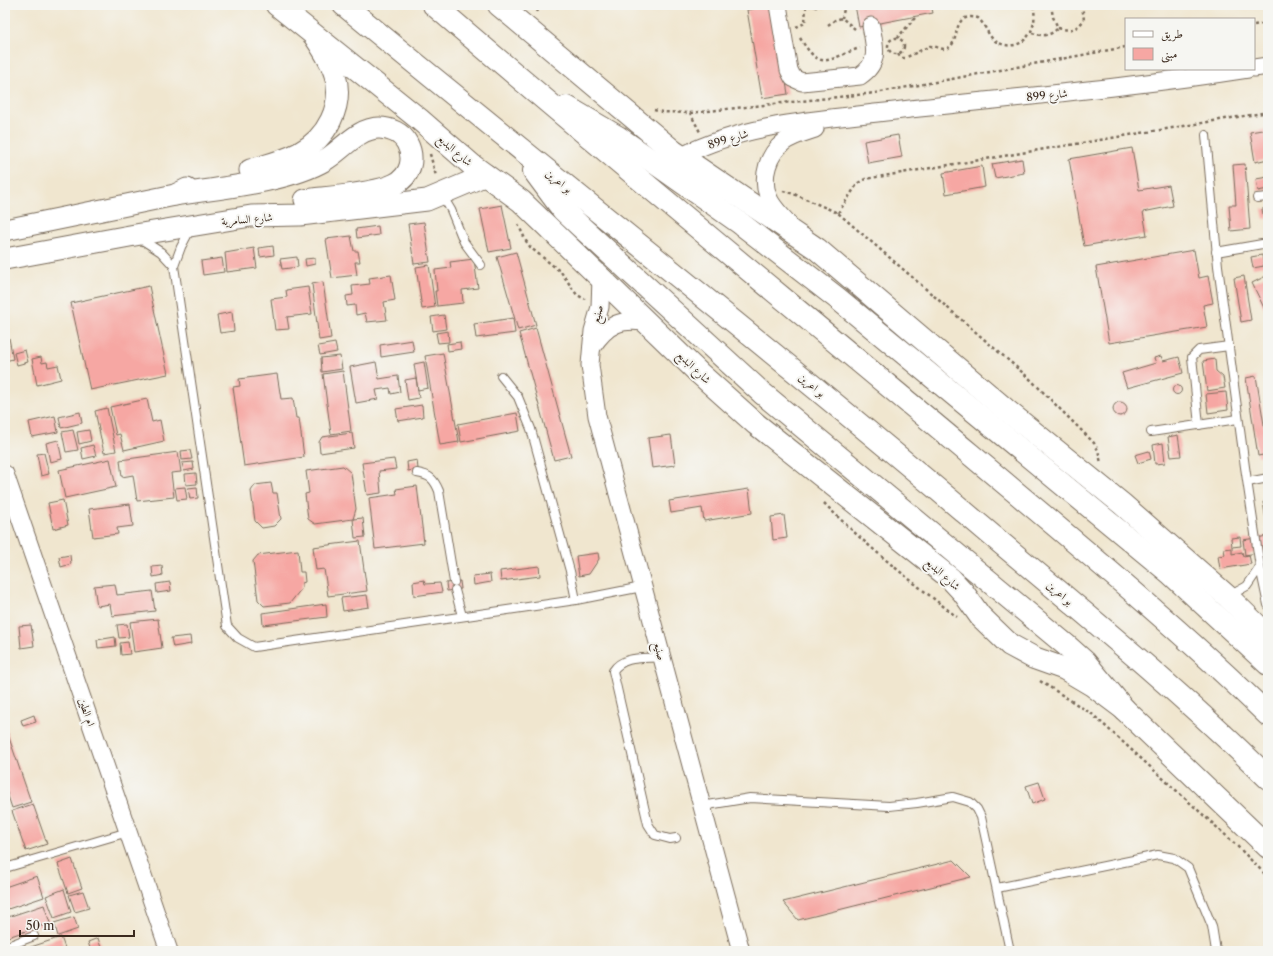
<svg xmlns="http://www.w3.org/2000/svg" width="1273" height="956" font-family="'Libre Caslon Text',Amiri,serif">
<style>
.building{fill:#f6a7a3}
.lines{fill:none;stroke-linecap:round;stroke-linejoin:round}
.service-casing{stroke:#7a6c5c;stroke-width:10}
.minor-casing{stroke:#7a6c5c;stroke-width:19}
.tertiary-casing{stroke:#7a6c5c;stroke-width:23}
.secondary-casing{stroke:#7a6c5c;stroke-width:24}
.trunk-casing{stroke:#7a6c5c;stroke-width:24}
.path{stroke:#7a6c5c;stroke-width:2.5;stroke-dasharray:3 3;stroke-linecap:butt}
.service{stroke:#fff;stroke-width:8}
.minor{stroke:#fff;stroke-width:17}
.tertiary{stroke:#fff;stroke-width:21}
.secondary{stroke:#fff;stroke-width:22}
.trunk{stroke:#fff;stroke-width:22}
.labels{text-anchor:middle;stroke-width:4;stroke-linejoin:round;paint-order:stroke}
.street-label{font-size:11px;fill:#3b2a1e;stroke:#f6f6f2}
</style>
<rect width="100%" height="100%" fill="#f6f6f2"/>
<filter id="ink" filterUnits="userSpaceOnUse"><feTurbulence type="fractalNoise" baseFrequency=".025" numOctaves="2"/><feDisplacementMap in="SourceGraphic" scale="8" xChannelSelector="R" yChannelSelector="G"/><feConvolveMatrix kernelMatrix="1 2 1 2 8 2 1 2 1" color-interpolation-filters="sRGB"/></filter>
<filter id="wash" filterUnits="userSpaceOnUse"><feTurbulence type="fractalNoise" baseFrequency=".012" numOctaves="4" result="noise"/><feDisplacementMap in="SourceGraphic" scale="16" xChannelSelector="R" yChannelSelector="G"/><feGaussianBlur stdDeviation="0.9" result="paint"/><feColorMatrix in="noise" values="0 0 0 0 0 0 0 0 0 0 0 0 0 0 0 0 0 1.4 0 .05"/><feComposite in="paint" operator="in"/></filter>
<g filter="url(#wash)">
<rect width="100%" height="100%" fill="#f0e6cf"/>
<g id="blocks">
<g class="building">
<path d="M 762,5 L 773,5 L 788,94 L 762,98 L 747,10 L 763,7 Z"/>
<path d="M 855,5 L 931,5 L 933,13 L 859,27 Z"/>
<path d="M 1268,129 L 1268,159 L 1255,162 L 1250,132 Z"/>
<path d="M 898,135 L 902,157 L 868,163 L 864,141 Z"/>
<path d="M 1132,148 L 1139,190 L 1169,185 L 1173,206 L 1143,212 L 1147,235 L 1084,246 L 1069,159 Z"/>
<path d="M 1022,159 L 1024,173 L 995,178 L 992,164 Z"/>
<path d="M 1245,164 L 1250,229 L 1231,231 L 1229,205 L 1236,205 L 1233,165 Z"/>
<path d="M 982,166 L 985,187 L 946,194 L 943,173 Z"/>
<path d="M 1268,177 L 1268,189 L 1258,191 L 1256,179 Z"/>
<path d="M 502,205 L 511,248 L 489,252 L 480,209 Z"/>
<path d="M 1262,209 L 1268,209 L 1268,218 L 1264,219 Z"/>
<path d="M 424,222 L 430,262 L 414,264 L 408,224 Z"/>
<path d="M 378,226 L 379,235 L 357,238 L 356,229 Z"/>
<path d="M 351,236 L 354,251 L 358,251 L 360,262 L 355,262 L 357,275 L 332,278 L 326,239 Z"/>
<path d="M 273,246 L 274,255 L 260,257 L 259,248 Z"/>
<path d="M 254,248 L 257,268 L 227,272 L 225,253 Z"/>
<path d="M 1194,250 L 1199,278 L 1208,276 L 1213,303 L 1203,305 L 1207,327 L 1109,343 L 1096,267 Z"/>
<path d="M 516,252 L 536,325 L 518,330 L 497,257 Z"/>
<path d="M 1262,255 L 1264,266 L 1253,268 L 1251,257 Z"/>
<path d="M 297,257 L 298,267 L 282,269 L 280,259 Z"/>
<path d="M 222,258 L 224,272 L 203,275 L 201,261 Z"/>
<path d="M 315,258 L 315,264 L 306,266 L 305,259 Z"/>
<path d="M 474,259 L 478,288 L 462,290 L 463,303 L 437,306 L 435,291 L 437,291 L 435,270 L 451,268 L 450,262 Z"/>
<path d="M 429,265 L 435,307 L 422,309 L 416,267 Z"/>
<path d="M 391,275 L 395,300 L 384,302 L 387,320 L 367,322 L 365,313 L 356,315 L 355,305 L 347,306 L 346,296 L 353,295 L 352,286 L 370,284 L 369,278 Z"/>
<path d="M 1268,275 L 1268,311 L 1266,312 L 1252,283 Z"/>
<path d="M 1244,276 L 1251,320 L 1241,322 L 1234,278 Z"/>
<path d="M 323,282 L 331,338 L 319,340 L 312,284 Z"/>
<path d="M 149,286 L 168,374 L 90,390 L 71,303 Z"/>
<path d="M 308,287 L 312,314 L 287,317 L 289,329 L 275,330 L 271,299 L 287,297 L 286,290 Z"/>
<path d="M 232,312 L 234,331 L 220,333 L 217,315 Z"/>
<path d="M 444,315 L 446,329 L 433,331 L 431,317 Z"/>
<path d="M 513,318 L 515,333 L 476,338 L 474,324 Z"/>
<path d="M 536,328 L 571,456 L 554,460 L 519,333 Z"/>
<path d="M 448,331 L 449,342 L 438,343 L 436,333 Z"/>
<path d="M 9,338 L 13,359 L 5,361 L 5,339 Z"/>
<path d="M 412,340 L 414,352 L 381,357 L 380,345 Z"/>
<path d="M 460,342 L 461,349 L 448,351 L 447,344 Z"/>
<path d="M 335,343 L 337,352 L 320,355 L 318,346 Z"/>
<path d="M 25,350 L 28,362 L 17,365 L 14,353 Z"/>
<path d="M 443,353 L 459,442 L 440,445 L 425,356 Z"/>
<path d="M 340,356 L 342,369 L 322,372 L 321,358 Z"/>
<path d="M 1161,356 L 1163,361 L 1179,357 L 1183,373 L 1127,388 L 1122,373 L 1156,363 L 1154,358 Z"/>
<path d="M 41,357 L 42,363 L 47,362 L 48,367 L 58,365 L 61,379 L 37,385 L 32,359 Z"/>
<path d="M 1215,359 L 1216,371 L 1223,377 L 1225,388 L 1207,391 L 1203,361 Z"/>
<path d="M 376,362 L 379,379 L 398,376 L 400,392 L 391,394 L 390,388 L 376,390 L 378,399 L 356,403 L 350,367 Z"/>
<path d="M 424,362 L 428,388 L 418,390 L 414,364 Z"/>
<path d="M 343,371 L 351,431 L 331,434 L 323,374 Z"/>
<path d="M 277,374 L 281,399 L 293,398 L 296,418 L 299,418 L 304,457 L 244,466 L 233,387 L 240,386 L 239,379 Z"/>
<path d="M 1256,376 L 1268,449 L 1268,454 L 1258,456 L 1246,378 Z"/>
<path d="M 416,378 L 419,398 L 408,400 L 405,380 Z"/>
<circle cx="1177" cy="390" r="4.5"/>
<path d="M 1226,392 L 1228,410 L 1208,413 L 1206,394 Z"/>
<path d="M 147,399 L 152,422 L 160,420 L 164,441 L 124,450 L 120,434 L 116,435 L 110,407 Z"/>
<circle cx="1120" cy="409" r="7"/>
<path d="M 422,405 L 423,417 L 398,421 L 396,409 Z"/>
<path d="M 107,408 L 116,451 L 104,453 L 95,411 Z"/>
<path d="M 80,412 L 82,423 L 61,428 L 59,417 Z"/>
<path d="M 517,413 L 520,431 L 461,442 L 458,424 Z"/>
<path d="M 55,416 L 58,432 L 32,437 L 29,422 Z"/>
<path d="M 73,430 L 78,450 L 66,452 L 62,432 Z"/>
<path d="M 89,430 L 91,441 L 79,444 L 77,432 Z"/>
<path d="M 352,433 L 354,448 L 320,453 L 319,442 L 322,437 Z"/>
<path d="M 671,435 L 675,465 L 652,468 L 648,438 Z"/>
<path d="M 1178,435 L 1181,456 L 1171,457 L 1168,437 Z"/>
<path d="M 58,440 L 62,459 L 50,462 L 46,443 Z"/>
<path d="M 1163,443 L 1165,463 L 1155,464 L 1153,445 Z"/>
<path d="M 93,445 L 96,456 L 83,459 L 81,448 Z"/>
<path d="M 190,450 L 192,459 L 182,460 L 181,451 Z"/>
<path d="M 1149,451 L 1151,459 L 1138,463 L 1135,455 Z"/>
<path d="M 178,452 L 181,472 L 171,473 L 174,497 L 137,501 L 133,475 L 122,477 L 120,460 Z"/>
<path d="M 44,453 L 49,474 L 41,476 L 37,454 Z"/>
<path d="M 110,459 L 116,487 L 65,498 L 59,470 Z"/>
<path d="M 394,459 L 396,469 L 379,471 L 381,493 L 367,495 L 362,463 Z"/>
<path d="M 417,460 L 418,469 L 408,471 L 407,462 Z"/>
<path d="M 193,462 L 194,469 L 184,471 L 182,463 Z"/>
<path d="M 343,466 L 351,473 L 356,509 L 353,519 L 315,524 L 308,519 L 305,494 L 309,493 L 306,471 Z"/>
<path d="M 196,473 L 197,484 L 186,485 L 185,474 Z"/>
<path d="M 271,483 L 273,493 L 277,493 L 281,519 L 274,526 L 262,528 L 255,521 L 251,491 L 255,485 Z"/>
<path d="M 417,486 L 424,543 L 375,549 L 369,498 L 397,494 L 396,489 Z"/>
<path d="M 185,487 L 187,499 L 177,500 L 175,488 Z"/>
<path d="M 197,487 L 198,498 L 190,499 L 188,488 Z"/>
<path d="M 749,489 L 752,513 L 704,521 L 702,508 L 671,513 L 669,501 Z"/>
<path d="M 63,500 L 68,525 L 53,529 L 48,503 Z"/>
<path d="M 1263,502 L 1268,502 L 1268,526 L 1267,526 Z"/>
<path d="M 130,504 L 133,526 L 117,528 L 118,534 L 93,537 L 89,509 Z"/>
<path d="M 784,515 L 787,538 L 773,540 L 771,517 Z"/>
<path d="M 363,518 L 365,537 L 355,538 L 353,519 Z"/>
<path d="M 1268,536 L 1268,551 L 1245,555 L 1243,540 Z"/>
<path d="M 1240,537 L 1241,546 L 1232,547 L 1231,538 Z"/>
<path d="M 360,541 L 367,591 L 328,596 L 324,569 L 316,570 L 313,547 Z"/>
<path d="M 1232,548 L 1232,554 L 1242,552 L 1243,556 L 1249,555 L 1251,564 L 1220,569 L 1218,556 L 1225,555 L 1224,549 Z"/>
<path d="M 298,550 L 300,572 L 304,572 L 305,582 L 302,583 L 302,588 L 290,603 L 264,606 L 258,600 L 253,561 L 258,555 Z"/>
<path d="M 598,553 L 599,559 L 589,574 L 579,576 L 576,556 Z"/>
<path d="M 70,555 L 71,564 L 61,567 L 59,557 Z"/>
<path d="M 162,566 L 163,575 L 153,577 L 152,567 Z"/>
<path d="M 539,566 L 540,576 L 501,581 L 500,571 Z"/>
<path d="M 490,574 L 491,582 L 474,585 L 473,576 Z"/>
<path d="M 424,580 L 425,584 L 440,583 L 442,592 L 414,596 L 413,582 Z"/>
<path d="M 460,581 L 461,589 L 447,591 L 446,583 Z"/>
<path d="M 170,582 L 171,591 L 157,593 L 156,584 Z"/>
<path d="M 115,584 L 117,595 L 152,591 L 155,611 L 112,616 L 110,604 L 97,606 L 94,586 Z"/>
<path d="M 367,595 L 369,607 L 343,611 L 341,598 Z"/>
<path d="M 326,604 L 327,617 L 263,625 L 262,613 Z"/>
<path d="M 158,619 L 162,648 L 134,652 L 130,622 Z"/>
<path d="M 127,624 L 129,637 L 119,638 L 117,625 Z"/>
<path d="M 31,625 L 34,646 L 21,648 L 19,626 Z"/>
<path d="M 190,636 L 191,644 L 173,647 L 171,638 Z"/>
<path d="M 115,637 L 116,646 L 98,648 L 97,640 Z"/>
<path d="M 128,642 L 130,654 L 121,655 L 120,643 Z"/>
<path d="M 34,715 L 36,722 L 23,726 L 21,720 Z"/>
<path d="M 5,726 L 31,802 L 12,808 L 5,787 Z"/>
<path d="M 1039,782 L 1045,799 L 1032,804 L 1026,786 Z"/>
<path d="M 33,804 L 47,844 L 26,851 L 12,811 Z"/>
<path d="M 72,859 L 82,888 L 68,893 L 58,864 Z"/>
<path d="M 954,860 L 971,877 L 798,920 L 783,902 Z"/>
<path d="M 37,876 L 44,897 L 5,910 L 5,887 Z"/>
<path d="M 64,889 L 71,912 L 54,918 L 46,896 Z"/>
<path d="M 83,891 L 89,908 L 75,912 L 69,895 Z"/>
<path d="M 44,905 L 50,923 L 5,938 L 5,918 Z"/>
<path d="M 74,917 L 78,929 L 58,936 L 54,923 Z"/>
<path d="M 61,937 L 66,951 L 29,951 L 28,948 Z"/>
<path d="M 98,938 L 102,951 L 91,951 L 88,942 Z"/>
</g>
</g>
</g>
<g filter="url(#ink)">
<use href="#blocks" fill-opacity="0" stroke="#7a6c5c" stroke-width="1"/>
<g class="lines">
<g class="service-casing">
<g id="service">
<path d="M 1206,135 L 1218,266 L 1245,467 L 1260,567 L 1268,605"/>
<path d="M 442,195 L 451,210 L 464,242 L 481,265"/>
<path d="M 1257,198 L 1268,197"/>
<path d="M 191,228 L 181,247 L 174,266 L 227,626 L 238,638 L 254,647 L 576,600 L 642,587"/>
<path d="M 139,238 L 161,252 L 174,266"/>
<path d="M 1216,252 L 1268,243"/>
<path d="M 501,376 L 518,397 L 531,429 L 570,571 L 576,600"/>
<path d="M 1199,425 L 1192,357 L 1199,350 L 1229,346"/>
<path d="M 1151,432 L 1238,419"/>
<path d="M 417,473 C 430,475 434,479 439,491 L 454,582"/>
<path d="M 1248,482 L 1268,478"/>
<path d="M 455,590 L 462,616"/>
<path d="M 1229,596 L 1247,586 L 1260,567"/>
<path d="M 661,657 C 645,659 623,655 613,671 L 648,824 L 655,835 L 670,839 L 676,838"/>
<path d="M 702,806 L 750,798 L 889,806 L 917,803 L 953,797 L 970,802 L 977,809 L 981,817 L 1010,951"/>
<path d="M 5,868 L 128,832"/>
<path d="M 997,888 L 1158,855 L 1174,858 L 1188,868 L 1212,926 L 1216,951"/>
<path d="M 5,947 L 34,936"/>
</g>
</g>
<g class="minor-casing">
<g id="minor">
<path d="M 778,5 L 789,70 L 793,78 L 802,82 L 860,76 C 880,63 875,47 871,26"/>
<path d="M 1254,68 L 1268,66"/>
<path d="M 682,156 C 747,122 830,119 902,110 C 1018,97 1133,87 1248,69"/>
<path d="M 788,223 C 781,215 771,206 768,196 C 761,177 768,154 784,142 C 793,135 804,133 815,129"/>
<path d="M 601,278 L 600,307 L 593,331 L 590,365 L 597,416 L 741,951"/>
<path d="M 592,347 C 608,323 621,318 650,323"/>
<path d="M 5,474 L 169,951"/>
</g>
</g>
<g class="tertiary-casing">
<g id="tertiary">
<path d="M 250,170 C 266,165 284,161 299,153 C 327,138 344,106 335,75 C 331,61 322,48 314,36"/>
<path d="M 175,195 C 219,188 288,182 325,160 C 342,150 358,128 379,128 C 390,128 402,133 407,143 C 415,158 411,176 395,184 C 376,194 328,197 305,200"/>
<path d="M 5,230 L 175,195 L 187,189"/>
<path d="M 5,259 L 135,235 L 251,216 L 300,215 L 427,200 L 486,175"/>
</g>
</g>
<g class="secondary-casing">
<g id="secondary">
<path d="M 277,5 L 419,119 L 473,166 L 521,201 L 699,373 L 756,424 L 950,578 L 963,592 L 980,616 L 1010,645 L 1034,658 L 1065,669 L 1092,685 L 1124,709 L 1268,847"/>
<path d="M 499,5 L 673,151 L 817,249 L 1005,409 L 1122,504 L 1228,597 L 1268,636"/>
</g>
</g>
<g class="trunk-casing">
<g id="trunk">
<path d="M 344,5 C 560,183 781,356 995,538 C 1088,616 1182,693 1268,778"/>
<path d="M 434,5 C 610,157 791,304 970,454 C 1071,539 1174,623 1268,715"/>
<path d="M 567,107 L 618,137 L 740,223 L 837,298 L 1170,573 L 1268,664"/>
<path d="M 534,171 L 563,210 L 580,226 L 762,393 L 1066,645 L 1085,662 L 1124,709"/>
</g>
</g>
<g class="path">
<path d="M 534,5 L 538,12"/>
<path d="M 841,5 L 844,9 L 842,18"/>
<path d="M 1051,5 L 1053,17 L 1058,28"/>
<path d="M 938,8 L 945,5"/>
<path d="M 828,25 L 835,20 L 842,18 L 855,29"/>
<path d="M 1254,25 L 1268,23"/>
<path d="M 796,27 L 805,23 L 806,5 L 816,7 L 824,5"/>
<path d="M 1058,28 C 1071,31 1076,30 1084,20 L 1082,5"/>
<path d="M 1032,33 C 1043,36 1049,37 1058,28"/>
<circle cx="896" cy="46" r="8"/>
<path d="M 800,38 C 822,74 828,58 860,48"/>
<path d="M 897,38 L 915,18"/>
<path d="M 898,54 L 901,58 L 905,58 L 930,46 C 935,46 940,49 945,49 C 963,46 948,11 978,18 C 985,24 988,36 995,41 C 1021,56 1040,30 1033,5"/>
<path d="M 654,110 L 662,112 L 690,113 L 700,132"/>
<path d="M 690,113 L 875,93 L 1126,47"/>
<path d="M 430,154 L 436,176"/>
<path d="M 783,191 L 794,194 L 838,213 L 1030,379 L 1094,443 L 1098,450 L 1101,463"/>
<path d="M 838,213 L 858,183 L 865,179 L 1268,112"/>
<path d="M 518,224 L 526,241 L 531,248 L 561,272 L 577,295 L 585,299"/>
<path d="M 824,503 C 865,545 911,581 957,617"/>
<path d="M 1040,681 L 1092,714 L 1232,841 L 1268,877"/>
</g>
<use href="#service" class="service"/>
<use href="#minor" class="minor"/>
<use href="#tertiary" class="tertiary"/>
<use href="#secondary" class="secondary"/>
<use href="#trunk" class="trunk"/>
</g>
</g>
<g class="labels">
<g class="street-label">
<text transform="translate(1047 95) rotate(-6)" y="4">شارع 899</text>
<text transform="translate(728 139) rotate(-17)" y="4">شارع 899</text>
<text transform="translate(455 150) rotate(41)" y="4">شارع البديع</text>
<text transform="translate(559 181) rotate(39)" y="4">بو اعرين</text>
<text transform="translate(247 219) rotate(-5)" y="4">شارع السامرية</text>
<text transform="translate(597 314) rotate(-77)" y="4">صنيع</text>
<text transform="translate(694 367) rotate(44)" y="4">شارع البديع</text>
<text transform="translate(812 385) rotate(39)" y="4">بو اعرين</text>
<text transform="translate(943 574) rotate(42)" y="4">شارع البديع</text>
<text transform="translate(1060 593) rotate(40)" y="4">بو اعرين</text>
<text transform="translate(660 651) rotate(75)" y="4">صنيع</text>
<text transform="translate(87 712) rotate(71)" y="4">ام الطين</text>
</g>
</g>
<rect width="1273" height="956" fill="none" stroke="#f6f6f2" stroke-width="20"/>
<rect x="1125" y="18" width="130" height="52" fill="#f6f6f2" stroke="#aba49d"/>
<rect x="1133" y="31" width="20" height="6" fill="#ffffff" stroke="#aba49d"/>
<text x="1161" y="38" font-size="12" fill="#3b2a1e">طريق</text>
<rect x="1133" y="48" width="20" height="12" fill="#f6a7a3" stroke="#aba49d"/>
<text x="1161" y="58" font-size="12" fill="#3b2a1e">مبنى</text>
<path d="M20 930v6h114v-6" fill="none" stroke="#3b2a1e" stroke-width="2"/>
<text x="26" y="930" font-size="12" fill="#3b2a1e" stroke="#f6f6f2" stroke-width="3" paint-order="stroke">50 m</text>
</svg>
